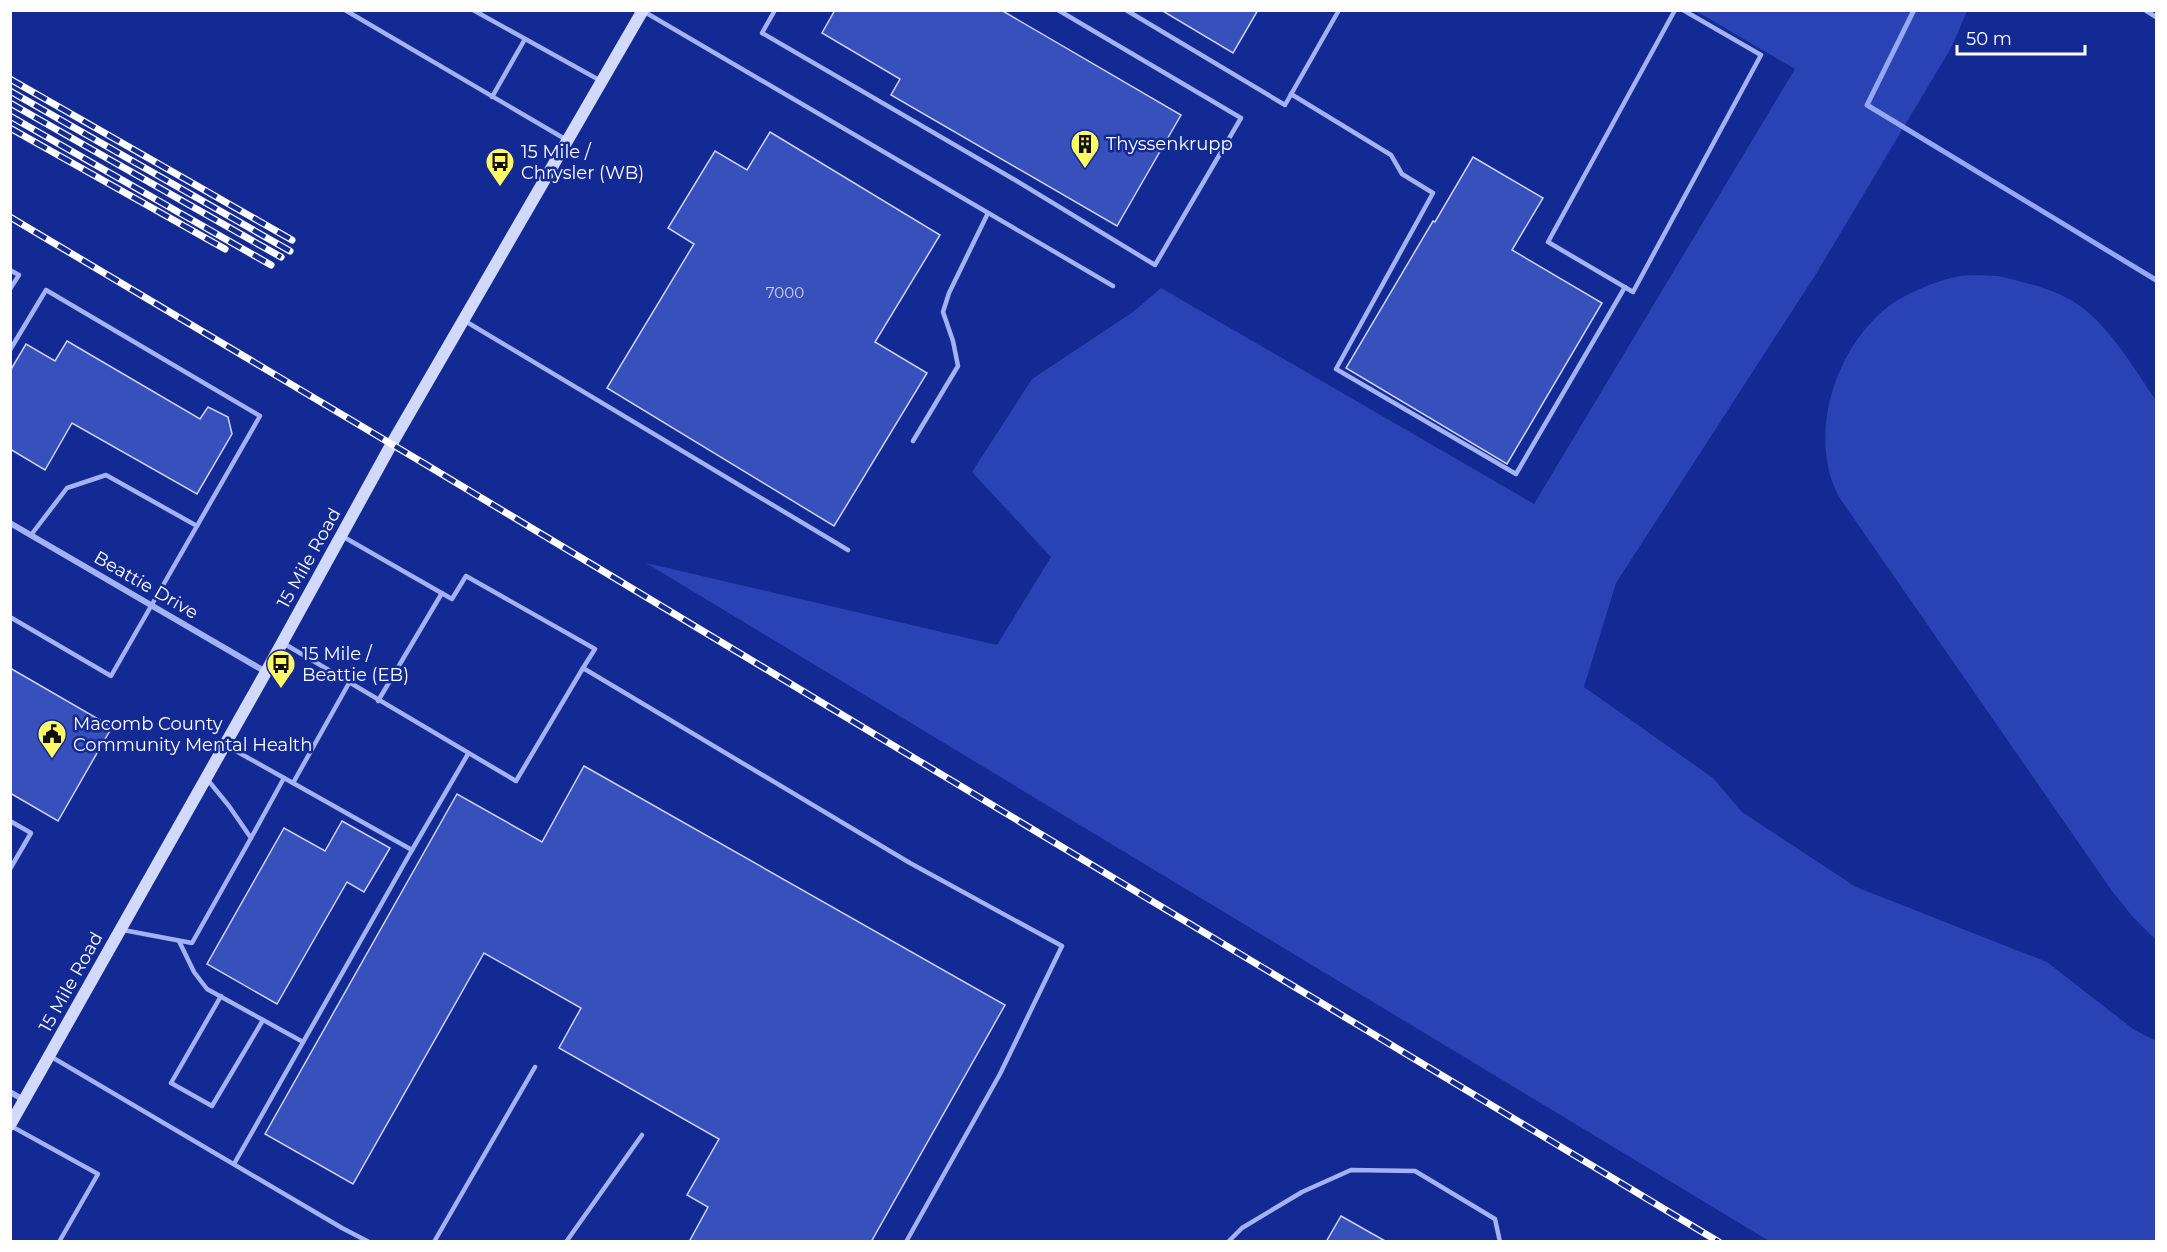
<svg xmlns="http://www.w3.org/2000/svg" width="2167" height="1252" font-family="Montserrat,sans-serif">
<style>
.green{fill:#2943b4}
.lines{fill:none;stroke-linecap:round;stroke-linejoin:round}
.stream{stroke:#94a8f5;stroke-width:5}
.building{fill:#3750bb;stroke:#cad3fd;stroke-width:1.5}
.lane{stroke:#a2b2f2;stroke-width:4.5}
.street{stroke:#a2b2f2;stroke-width:6}
.secondary{stroke:#d1d9fc;stroke-width:12}
.rail-casing{stroke:#fff;stroke-width:7}
.rail{stroke:#132a94;stroke-width:4.5;stroke-dasharray:14;stroke-linecap:butt}
.labels{text-anchor:middle;stroke-width:5;stroke-linejoin:round;paint-order:stroke}
.number-label{font-size:15px;fill:#cdd3ee}
.poi-label{font-size:18px;fill:#fff;stroke:#132a94;text-anchor:start}
.street-label{font-size:18px;fill:#fff;stroke:#132a94}
</style>
<rect width="100%" height="100%" fill="#132a94"/>
<g class="green">
<path d="M 1696,11 L 1967,11 L 1951,48 L 1816,274 L 1616,583 L 1584,687 L 1713,778 L 1742,812 L 1856,887 L 2047,962 L 2133,1029 L 2156,1041 L 2156,1241 L 1769,1241 L 646,563 L 997,645 L 1051,557 L 972,472 L 1032,379 L 1133,312 L 1161,288 L 1534,504 L 1795,69 Z"/>
<path d="M 1998,276 C 2027,283 2060,290 2084,309 C 2114,333 2134,369 2156,400 L 2156,940 L 2132,916 L 2112,891 L 1839,497 C 1835,489 1831,480 1829,471 C 1815,413 1842,342 1889,306 C 1903,295 1938,280 1956,277 C 1970,274 1985,276 1998,276 Z"/>
</g>
<g class="lines">
<path class="stream" d="M 1914,10 L 1867,105 L 2156,280"/>
</g>
<g class="building">
<path d="M 835,10 L 1001,10 L 1181,115 L 1117,226 L 891,95 L 900,79 L 822,33 Z"/>
<path d="M 1161,10 L 1258,10 L 1233,53 Z"/>
<path d="M 770,132 L 940,235 L 875,342 L 927,373 L 834,526 L 607,388 L 694,244 L 668,228 L 715,151 L 747,170 Z"/>
<path d="M 1473,157 L 1543,198 L 1512,250 L 1602,303 L 1507,464 L 1346,368 L 1433,221 L 1435,222 Z"/>
<path d="M 67,341 L 200,419 L 208,407 L 228,417 L 232,434 L 197,494 L 72,423 L 45,470 L 10,449 L 10,371 L 26,344 L 55,361 Z"/>
<path d="M 10,668 L 112,727 L 58,821 L 10,793 Z"/>
<path d="M 584,766 L 1005,1005 L 871,1242 L 689,1242 L 708,1207 L 687,1195 L 719,1139 L 559,1048 L 581,1008 L 484,953 L 353,1184 L 265,1134 L 457,794 L 542,842 Z"/>
<path d="M 342,821 L 390,848 L 364,892 L 347,882 L 277,1004 L 207,964 L 284,828 L 325,851 Z"/>
<path d="M 1341,1216 L 1387,1242 L 1326,1242 Z"/>
</g>
<g class="lines">
<g class="lane">
<path d="M 345,10 L 565,139"/>
<path d="M 473,10 L 601,81"/>
<path d="M 775,10 L 762,33 L 1015,180 L 1155,265 L 1241,118 L 1058,10"/>
<path d="M 1126,10 L 1285,105 L 1339,10"/>
<path d="M 1675,10 L 1548,242 L 1633,292 L 1761,55 L 1683,10"/>
<path d="M 2145,10 L 2156,17"/>
<path d="M 643,11 L 1113,286"/>
<path d="M 1291,94 L 1391,155 L 1402,174 L 1433,193 L 1336,369 L 1516,474 L 1625,287"/>
<path d="M 492,97 L 525,39"/>
<path d="M 10,270 L 19,275 L 10,289"/>
<path d="M 465,321 L 848,550"/>
<path d="M 10,350 L 46,290 L 260,416 L 111,676 L 10,617"/>
<path d="M 913,441 L 958,366 L 953,341 L 943,312 L 949,293 L 988,213"/>
<path d="M 31,535 L 67,488 L 106,475 L 197,526"/>
<path d="M 342,536 L 452,599 L 466,576 L 595,649 L 583,668"/>
<path d="M 283,643 L 516,781 L 583,668 L 910,863 L 1062,946 L 1000,1074 L 906,1242"/>
<path d="M 378,701 L 442,593"/>
<path d="M 227,746 L 293,783 L 349,683"/>
<path d="M 293,783 L 412,850 L 468,754"/>
<path d="M 10,821 L 31,833 L 10,869"/>
<path d="M 251,838 L 284,778"/>
<path d="M 123,930 L 192,943 L 251,838 L 229,806 L 207,779"/>
<path d="M 179,941 L 194,972 L 207,989 L 303,1042"/>
<path d="M 221,996 L 171,1083 L 212,1106 L 263,1020"/>
<path d="M 50,1056 L 342,1228 L 369,1242"/>
<path d="M 11,1126 L 98,1174 L 59,1242"/>
<path d="M 234,1164 L 412,850"/>
<path d="M 434,1242 L 535,1067"/>
<path d="M 566,1242 L 642,1135"/>
<path d="M 1228,1242 L 1242,1228 L 1302,1192 L 1351,1170 L 1415,1171 L 1495,1219 L 1500,1242"/>
</g>
<g class="street">
<path d="M 10,523 L 266,672"/>
<path d="M 10,1092 L 24,1100"/>
</g>
<path class="secondary" d="M 10,1125 L 266,672 L 391,445 L 643,10"/>
<g class="rail-casing">
<g id="rail">
<path d="M 10,79 L 292,240"/>
<path d="M 10,91 L 290,251"/>
<path d="M 10,103 L 281,257"/>
<path d="M 10,116 L 271,265"/>
<path d="M 10,128 L 225,249"/>
<path d="M 10,217 L 425,464 L 1719,1242"/>
</g>
</g>
<use href="#rail" class="rail"/>
</g>
<defs>
<g id="building-pin" transform="scale(1.5)"><path d="M0 17L-7.5 6A9.5 9.5 0 1 1 7.5 6Z" fill="#fffa63" stroke="#132a94"/><path d="M-4-6H4V6H1V3H-1V6H-4ZM-2.5-4.3h1.7v1.8h-1.7ZM.8-4.3h1.7v1.8H.8ZM-2.5-1h1.7V.8h-1.7ZM.8-1h1.7V.8H.8Z" fill="#111"/></g>
<g id="bus-pin" transform="scale(1.5)"><path d="M0 17L-7.5 6A9.5 9.5 0 1 1 7.5 6Z" fill="#fffa63" stroke="#132a94"/><path d="M-5-6H5V4H4V6H2V4H-2V6H-4V4H-5ZM-3.5-4V0h7V-4ZM-3.5 1.2v1.5H-2V1.2ZM2 1.2v1.5H3.5V1.2Z" fill="#111"/></g>
<g id="civic-pin" transform="scale(1.5)"><path d="M0 17L-7.5 6A9.5 9.5 0 1 1 7.5 6Z" fill="#fffa63" stroke="#132a94"/><path d="M-.6-6.5H3V-4.5H.6V-3L4-1V1h2V6H-6V1h2V-1L-.6-3ZM-1.2 2.5V6h2.4V2.5Z" fill="#111"/></g>
</defs>
<g fill-rule="evenodd">
<use href="#building-pin" x="1085" y="144"/>
<use href="#bus-pin" x="500" y="162"/>
<use href="#bus-pin" x="281" y="664"/>
<use href="#civic-pin" x="52" y="734"/>
</g>
<g class="labels">
<g class="number-label">
<text x="785" y="298">7000</text>
</g>
<g class="poi-label">
<text x="1106" y="150">Thyssenkrupp</text>
<text x="521" y="158">15 Mile /<tspan x="521" dy="21">Chrysler (WB)</tspan></text>
<text x="302" y="660">15 Mile /<tspan x="302" dy="21">Beattie (EB)</tspan></text>
<text x="73" y="730">Macomb County<tspan x="73" dy="21">Community Mental Health</tspan></text>
</g>
<g class="street-label">
<text transform="translate(309 558) rotate(-61)" y="6">15 Mile Road</text>
<text transform="translate(146 585) rotate(30)" y="6">Beattie Drive</text>
<text transform="translate(71 982) rotate(-61)" y="6">15 Mile Road</text>
</g>
</g>
<rect width="2167" height="1252" fill="none" stroke="#ffffff" stroke-width="24"/>
<path d="M1957 45v9h128v-9" fill="none" stroke="#ffffff" stroke-width="3"/>
<text x="1966" y="45" font-size="18" fill="#ffffff" stroke="#132a94" stroke-width="4.5" paint-order="stroke">50 m</text>
</svg>
